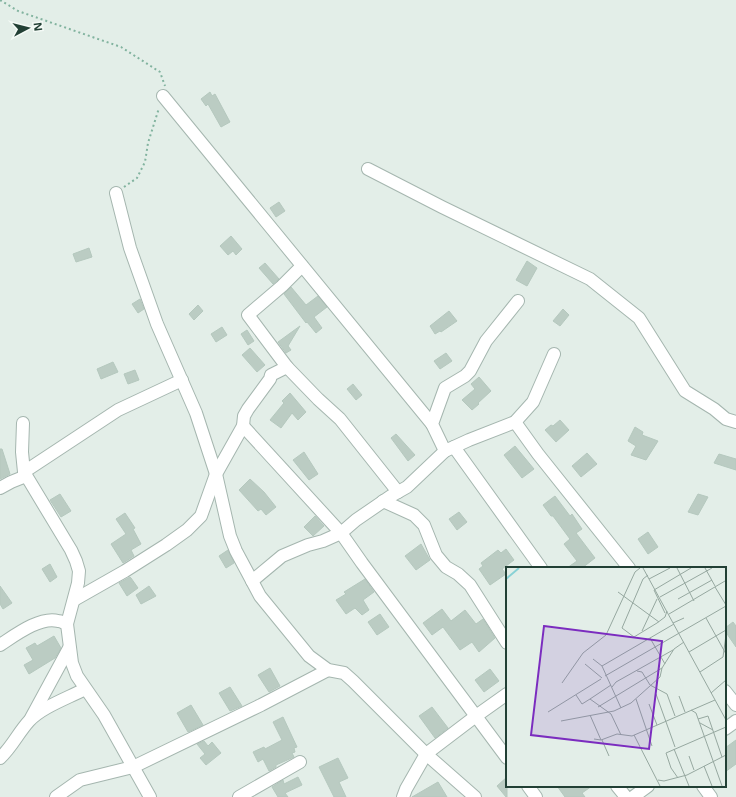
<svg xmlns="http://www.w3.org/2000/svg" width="736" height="797" font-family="'Open Sans',sans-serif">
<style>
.building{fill:#bbccc3;stroke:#b5c8be}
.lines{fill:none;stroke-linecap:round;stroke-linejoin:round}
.minor-casing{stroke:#a5b6af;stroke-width:14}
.path{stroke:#82b39f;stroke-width:2;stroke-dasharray:2 3;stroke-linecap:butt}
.minor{stroke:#fff;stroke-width:12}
.inset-river{fill:none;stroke:#88d1d5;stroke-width:2}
.inset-road{fill:none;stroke:#96a8a0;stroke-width:1}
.view{fill:#7b2cbf;fill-opacity:0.15;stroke:#7b2cbf;stroke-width:2}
.inset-edge{fill:none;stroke:#224035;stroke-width:2}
</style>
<rect width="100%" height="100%" fill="#e3eee8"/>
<g class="building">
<path d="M 210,92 L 212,96 L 215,94 L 230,122 L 221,127 L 208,104 L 206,106 L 201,99 Z"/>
<path d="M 279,202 L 285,211 L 276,217 L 270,208 Z"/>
<path d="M 231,236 L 242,249 L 236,255 L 233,251 L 228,255 L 220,246 Z"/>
<path d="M 89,248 L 92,257 L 76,262 L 73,254 Z"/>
<path d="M 527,261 L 537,268 L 527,286 L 516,280 Z"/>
<path d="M 265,263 L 279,279 L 273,284 L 259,268 Z"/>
<path d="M 291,287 L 306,305 L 318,296 L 327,307 L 314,317 L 322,328 L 316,333 L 307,322 L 306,323 L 284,294 Z"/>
<path d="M 140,299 L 144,309 L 138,313 L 132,304 Z"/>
<path d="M 198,305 L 203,311 L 194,320 L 189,314 Z"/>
<path d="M 563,309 L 569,315 L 560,326 L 553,321 Z"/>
<path d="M 449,311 L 457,321 L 441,332 L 440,331 L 435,334 L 430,326 Z"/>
<path d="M 300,326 L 288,346 L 291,350 L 286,353 L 278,342 Z"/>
<path d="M 222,327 L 227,335 L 216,342 L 211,334 Z"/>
<path d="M 247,330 L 254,341 L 248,345 L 241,334 Z"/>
<path d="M 250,348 L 265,365 L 257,372 L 242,355 Z"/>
<path d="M 446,353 L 452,361 L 440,369 L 434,361 Z"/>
<path d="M 113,362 L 118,372 L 101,379 L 97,369 Z"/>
<path d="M 135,370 L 139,380 L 128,384 L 124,374 Z"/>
<path d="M 479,377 L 491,391 L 478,403 L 479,404 L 472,410 L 462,400 L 475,389 L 471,384 Z"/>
<path d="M 353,384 L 362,395 L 356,400 L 347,389 Z"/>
<path d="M 290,393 L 306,412 L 298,420 L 292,413 L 281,428 L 270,420 L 284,403 L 282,401 Z"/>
<path d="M 560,420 L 569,430 L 556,442 L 545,430 L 551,425 L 553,426 Z"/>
<path d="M 635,427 L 643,432 L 642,435 L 658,441 L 646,460 L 631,455 L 636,446 L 628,441 Z"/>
<path d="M 396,434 L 415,455 L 408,461 L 391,438 Z"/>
<path d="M 515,446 L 534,469 L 522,478 L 504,455 Z"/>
<path d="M 0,449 L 2,449 L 10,474 L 0,479 Z"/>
<path d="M 304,452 L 318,474 L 309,480 L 293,460 Z"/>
<path d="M 587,453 L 597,464 L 581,477 L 572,466 Z"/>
<path d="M 719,454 L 736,459 L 736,470 L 714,463 Z"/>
<path d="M 250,479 L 264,492 L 276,507 L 266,515 L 261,509 L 258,511 L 239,490 Z"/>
<path d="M 60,494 L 71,511 L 61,517 L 50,500 Z"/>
<path d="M 698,494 L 708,497 L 698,515 L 688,512 Z"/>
<path d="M 555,496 L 570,516 L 572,514 L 582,529 L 576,533 L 595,558 L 582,568 L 567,568 L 577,561 L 564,544 L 570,539 L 553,516 L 551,516 L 543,505 Z"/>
<path d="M 459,512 L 467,522 L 457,530 L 449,519 Z"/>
<path d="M 125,513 L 135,528 L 133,529 L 141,544 L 131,550 L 134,556 L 123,563 L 111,544 L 126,534 L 116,519 Z"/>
<path d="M 315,516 L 324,526 L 313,536 L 304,527 Z"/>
<path d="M 648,532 L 658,547 L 648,554 L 638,539 Z"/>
<path d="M 421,544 L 430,560 L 416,570 L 405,556 Z"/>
<path d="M 506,549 L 514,560 L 502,569 L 506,574 L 490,585 L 479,569 L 483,566 L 481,563 L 498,550 L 501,553 Z"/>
<path d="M 228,550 L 234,563 L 226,568 L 219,556 Z"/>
<path d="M 50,564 L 57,577 L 50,582 L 42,569 Z"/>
<path d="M 130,577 L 131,578 L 138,588 L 127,596 L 119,583 Z"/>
<path d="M 365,579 L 374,592 L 363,600 L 369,610 L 362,615 L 355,608 L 346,614 L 336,600 L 346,594 L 344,592 Z"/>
<path d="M 0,586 L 12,603 L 3,609 L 0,604 Z"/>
<path d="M 149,586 L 156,596 L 141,604 L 136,595 Z"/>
<path d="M 442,609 L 451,621 L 465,610 L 476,624 L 483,619 L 495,638 L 479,652 L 472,642 L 460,650 L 443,627 L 432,635 L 423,623 Z"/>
<path d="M 380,614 L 389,627 L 377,635 L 368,622 Z"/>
<path d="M 733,622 L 736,626 L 736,647 L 725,631 L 725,628 Z"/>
<path d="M 54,636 L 61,648 L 55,658 L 29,674 L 24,665 L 33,660 L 26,648 L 35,643 L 37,646 Z"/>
<path d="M 270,668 L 280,686 L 269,692 L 258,675 Z"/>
<path d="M 490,669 L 499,681 L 484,692 L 475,680 Z"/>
<path d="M 230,687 L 242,706 L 230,711 L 219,693 Z"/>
<path d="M 191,705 L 203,725 L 188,732 L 177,713 Z"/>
<path d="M 432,707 L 448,728 L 435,738 L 419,716 Z"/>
<path d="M 283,717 L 297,747 L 294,748 L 295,752 L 292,753 L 294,757 L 276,765 L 276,767 L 269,771 L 263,759 L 258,762 L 253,752 L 264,747 L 265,749 L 282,740 L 273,722 Z"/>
<path d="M 736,740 L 736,764 L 725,772 L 725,748 Z"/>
<path d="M 204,741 L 208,746 L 212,742 L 221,753 L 206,765 L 200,758 L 205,754 L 197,744 Z"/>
<path d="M 338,758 L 348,778 L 339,782 L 346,797 L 334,797 L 319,767 Z"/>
<path d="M 298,777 L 302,785 L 285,793 L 288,797 L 278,797 L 272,787 L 283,780 L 284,784 Z"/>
<path d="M 507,777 L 507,797 L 506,797 L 497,786 Z"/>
<path d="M 438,782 L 447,797 L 412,797 Z"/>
<path d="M 557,786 L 592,786 L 582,793 L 585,797 L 565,797 Z"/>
</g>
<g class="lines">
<g class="minor-casing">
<g id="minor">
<path d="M 163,96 L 432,424"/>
<path d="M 368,169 L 442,207 L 590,279 L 639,318 L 685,391 L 714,409 L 726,419 L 736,422"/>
<path d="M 116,193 L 130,248 L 157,324 L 196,413 L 216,474 L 230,536 L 236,551 L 260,596 L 309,656 L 328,670 L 344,673 L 353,681 L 426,754 L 475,797"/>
<path d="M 287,367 L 318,399 L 340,419 L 398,492"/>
<path d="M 515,422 L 538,454 L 629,568"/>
<path d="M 23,423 L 22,452 L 24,472 L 71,550 L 76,561 L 79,571 L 78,583 L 67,624 L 72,663 L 77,676 L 104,715 L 150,797"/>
<path d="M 243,426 L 341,533 L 362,563 L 507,758"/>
<path d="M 454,447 L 541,568"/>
<path d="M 445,451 L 432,424 L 445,388 L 465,376 L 470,371 L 486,341 L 518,301"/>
<path d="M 24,472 L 118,410 L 182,380"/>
<path d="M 0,488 L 11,482 L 26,476"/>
<path d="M 383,501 L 414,515 L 424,525 L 436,555 L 446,567 L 458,574 L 470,585 L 507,643"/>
<path d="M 252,581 L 282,556 L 308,545 L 323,541 L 341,533 L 356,520 L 391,496 L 407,487 L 445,451 L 469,440 L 515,422 L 533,402 L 554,354"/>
<path d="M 74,600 L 125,571 L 166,545 L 187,530 L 201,516 L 216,474 L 243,426 L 244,416 L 248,409 L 270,379 L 271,375 L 287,367 L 248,315 L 282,286 L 302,266"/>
<path d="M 0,645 C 14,636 40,616 58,621 C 61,621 64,623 67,624"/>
<path d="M 725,691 L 736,705"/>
<path d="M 31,718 L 69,648"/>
<path d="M 725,729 L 736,721"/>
<path d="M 0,758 C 12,747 18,733 29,721 C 42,707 68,698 85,689"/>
<path d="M 528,786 L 536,797"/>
<path d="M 617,786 L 626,797"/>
<path d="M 703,786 L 711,797"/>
<path d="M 56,797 L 80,780 L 133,767 L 261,705 L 328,670"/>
<path d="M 239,797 L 300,762"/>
<path d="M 403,797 L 406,789 L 426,754 L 476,716 L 507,694"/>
<path d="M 633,797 L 648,786"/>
</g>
</g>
<g class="path">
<path d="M 0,0 L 18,11 L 121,47 L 160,72 L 165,86"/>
<path d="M 124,187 L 137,178 L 145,162 L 148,143 L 159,108"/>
</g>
<use href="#minor" class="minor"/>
</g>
<g transform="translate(506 567)">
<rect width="220" height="220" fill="#e3eee8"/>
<path class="inset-river" d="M 0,12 L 13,1"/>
<path class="inset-road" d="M 137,1 L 220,153M 171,1 L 188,34M 199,1 L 209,19M 142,8 L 137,12 L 116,61 L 128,70 L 151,56 L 159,50 L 161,44M 143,12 L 164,1M 209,20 L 220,38M 112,25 L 153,55M 154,30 L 206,1M 172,32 L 206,13M 159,46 L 148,23 L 185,1M 163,47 L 219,14M 200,51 L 220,87M 167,56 L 178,51M 136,64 L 151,32M 144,71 L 159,97M 183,85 L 220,63M 87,92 L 96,99 L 115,141M 79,97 L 96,111M 96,99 L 168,57M 131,104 L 136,105 L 144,118 L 161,127 L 169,149M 194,105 L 217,90 L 220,68M 99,109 L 220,39M 56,116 L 77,86 L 100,68 L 129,5 L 134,1M 106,120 L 110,115 L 167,83M 205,126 L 220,113M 150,127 L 169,180M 70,128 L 76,137 L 84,132 L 105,147 L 115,168M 173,129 L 179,145M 84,132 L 105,118M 130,132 L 146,179M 143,137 L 151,158M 92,140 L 156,101M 185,143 L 190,146 L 216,219M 42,145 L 95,112M 84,148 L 95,173M 192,152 L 202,149 L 216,190M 55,154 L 108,144 L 125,136 L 154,110 L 156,101 L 168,82 L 178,75M 194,156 L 207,163M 128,168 L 154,219M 88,172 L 95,173 L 111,167 L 126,169 L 209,133M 96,173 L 103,189M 168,182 L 183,219M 183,189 L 188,203M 198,199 L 206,219M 172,211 L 165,201 L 160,186 L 220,160M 152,213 L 158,214 L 181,208 L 220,188"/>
<path class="view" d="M 38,59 L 156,74 L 143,182 L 25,168 Z"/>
<rect width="220" height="220" class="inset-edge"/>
</g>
<g transform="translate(28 28) rotate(83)" stroke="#f4faf6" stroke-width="3" paint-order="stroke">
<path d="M0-3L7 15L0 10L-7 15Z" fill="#224035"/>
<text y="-6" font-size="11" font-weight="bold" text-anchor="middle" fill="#224035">N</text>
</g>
</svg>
